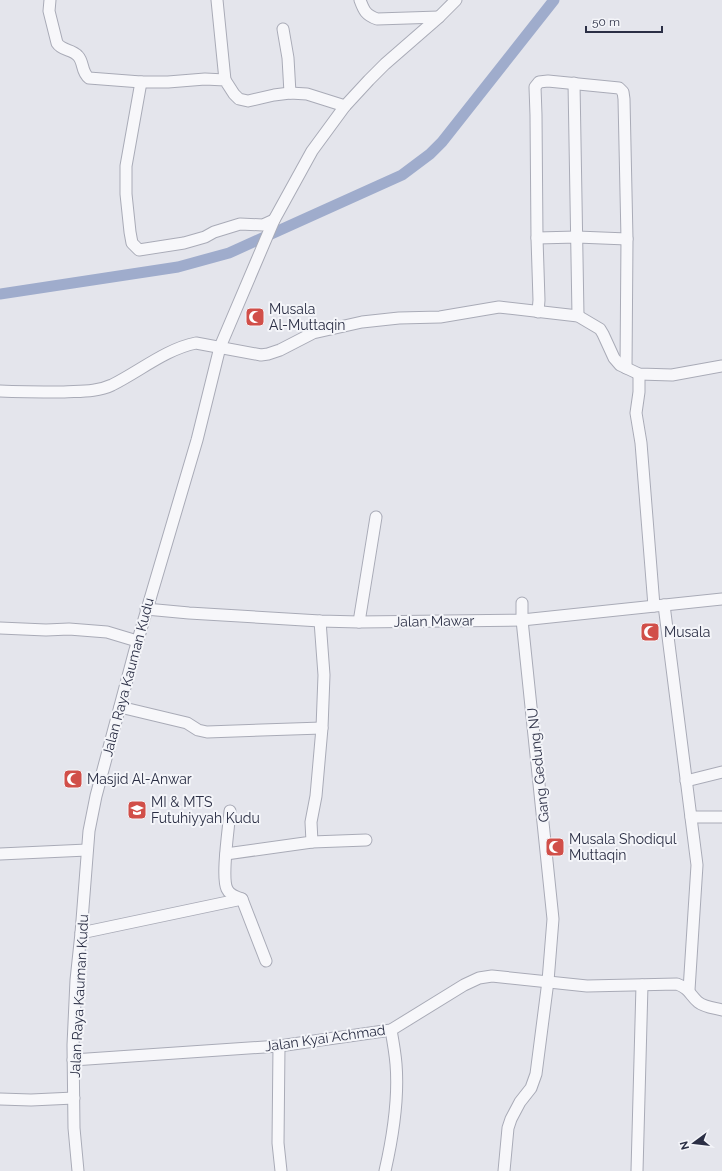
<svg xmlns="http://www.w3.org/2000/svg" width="722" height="1171" font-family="Raleway,sans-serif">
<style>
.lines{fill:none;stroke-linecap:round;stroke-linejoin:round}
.canal{stroke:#9faccc;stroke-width:11}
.minor-casing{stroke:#a9abb7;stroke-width:13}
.minor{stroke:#f7f7fa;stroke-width:11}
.labels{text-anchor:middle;stroke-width:4;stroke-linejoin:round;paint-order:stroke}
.poi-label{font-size:14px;fill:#2b2f45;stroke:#f4f5f9;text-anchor:start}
.street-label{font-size:14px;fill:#2b2f45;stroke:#f4f5f9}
</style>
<rect width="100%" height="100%" fill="#e4e5ec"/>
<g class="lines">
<path class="canal" d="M 0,294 L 178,267 L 229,253 L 402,175 L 430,154 L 442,142 L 554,0"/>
<g class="minor-casing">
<g id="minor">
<path d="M 50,0 L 49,11 L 57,43 C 62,51 72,49 78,56 C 84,62 81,72 89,78 L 141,82 L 168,82 L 205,79 L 225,80 L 234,94 L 239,99 L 248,101 L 274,95 L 290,93 L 307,94 L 345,106"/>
<path d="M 217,0 L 225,80"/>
<path d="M 360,0 C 364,11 366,15 377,19 L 439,17"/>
<path d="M 283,29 L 288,58 L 290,93"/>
<path d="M 141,82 L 126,166 L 126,194 L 130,232 L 132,243 L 139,250 L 184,243 L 205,237 L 214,232 L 240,224 L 263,225 L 274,220"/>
<path d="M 574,83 L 578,316"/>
<path d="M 537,238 L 577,237 L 627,239"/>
<path d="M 538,312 L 539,300 L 537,238 L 536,115 L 535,87 L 539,82 L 548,81 L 619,88 L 623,92 L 624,99 L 627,239 L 626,368"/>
<path d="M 639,374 L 639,392 L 636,413 L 641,443 L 654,606"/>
<path d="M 0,391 C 21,392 43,392 64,392 C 80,391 97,392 112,385 C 140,371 166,349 196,343 L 261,355 L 268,354 L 280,350 L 313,333 L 362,322 L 399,318 L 440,317 L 499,307 L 578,316 L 600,329 L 603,334 L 614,358 L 620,365 L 639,374 L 672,375 L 722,366"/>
<path d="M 664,605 L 697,865 L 689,990"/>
<path d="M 146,609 L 189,613 L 320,621 L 359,622 L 522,620 L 722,599"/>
<path d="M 359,622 L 376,517"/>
<path d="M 0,628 L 46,630 L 69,629 L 107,632 L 137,641"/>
<path d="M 120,707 L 187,723 L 198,730 L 207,732 L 322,728"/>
<path d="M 686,781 L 722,772"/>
<path d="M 230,811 C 229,826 221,877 227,889 C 229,894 236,897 242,899 L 266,961"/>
<path d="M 691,817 L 722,817"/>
<path d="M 312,842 L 366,840"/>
<path d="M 0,854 L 87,850"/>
<path d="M 226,854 L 312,842 L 311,822 L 316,796 L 322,728 L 324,675 L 320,621"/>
<path d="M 81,933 L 242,899"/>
<path d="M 279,1046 L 278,1143 L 281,1171"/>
<path d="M 73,1060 L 279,1046 L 391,1030 L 464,985 L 479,978 L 492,976 L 587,986 L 677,984 C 690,989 689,994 698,1002 C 704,1007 714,1008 722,1010"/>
<path d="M 0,1099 L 31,1100 L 74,1098"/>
<path d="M 78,1171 L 74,1128 L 73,1045 L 76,980 L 81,933 L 89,831 L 96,796 L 135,650 L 197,440 L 220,347 L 274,220 L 312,151 L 345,106 L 369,80 L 385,64 L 439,17 L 456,0"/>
<path d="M 385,1171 C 393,1136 399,1100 396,1064 C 395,1052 393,1041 391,1030"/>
<path d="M 504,1171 L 508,1128 L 511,1119 L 520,1102 L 531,1088 L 536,1074 L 548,981 L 553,919 L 522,620 L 522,603"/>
<path d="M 637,1171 L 642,985"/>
</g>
</g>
<use href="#minor" class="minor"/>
</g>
<defs>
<g id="mosque-square" transform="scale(1)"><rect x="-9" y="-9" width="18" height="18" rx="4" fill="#d14f49" stroke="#f4f5f9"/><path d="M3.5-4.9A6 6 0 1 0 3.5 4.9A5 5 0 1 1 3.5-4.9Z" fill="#fff"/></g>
<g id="school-square" transform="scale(1)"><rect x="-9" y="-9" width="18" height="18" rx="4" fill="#d14f49" stroke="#f4f5f9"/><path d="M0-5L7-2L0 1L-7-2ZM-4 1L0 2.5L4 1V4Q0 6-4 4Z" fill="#fff"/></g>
</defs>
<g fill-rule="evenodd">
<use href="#mosque-square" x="255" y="317"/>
<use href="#mosque-square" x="650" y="632"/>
<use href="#mosque-square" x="73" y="779"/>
<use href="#school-square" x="137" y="810"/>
<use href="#mosque-square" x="555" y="847"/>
</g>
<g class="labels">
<g class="poi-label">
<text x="269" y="314">Musala<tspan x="269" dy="16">Al-Muttaqin</tspan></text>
<text x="664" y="637">Musala</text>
<text x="87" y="784">Masjid Al-Anwar</text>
<text x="151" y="807">MI &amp; MTS<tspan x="151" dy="16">Futuhiyyah Kudu</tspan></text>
<text x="569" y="844">Musala Shodiqul<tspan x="569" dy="16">Muttaqin</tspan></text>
</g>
<g class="street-label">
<text transform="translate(434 621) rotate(-1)" y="5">Jalan Mawar</text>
<text transform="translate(128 677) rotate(-75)" y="5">Jalan Raya Kauman Kudu</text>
<text transform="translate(538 765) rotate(-96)" y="5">Gang Gedung NU</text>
<text transform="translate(79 996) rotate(-87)" y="5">Jalan Raya Kauman Kudu</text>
<text transform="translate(325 1038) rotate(-8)" y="5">Jalan Kyai Achmad</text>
</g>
</g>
<g transform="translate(694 1143) rotate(255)" stroke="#f4f5f9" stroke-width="3" paint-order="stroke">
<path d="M0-3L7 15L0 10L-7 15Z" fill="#2b2f45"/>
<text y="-6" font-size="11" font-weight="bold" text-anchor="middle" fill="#2b2f45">N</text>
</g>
<path d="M586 26v6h76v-6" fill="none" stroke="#2b2f45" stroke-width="2"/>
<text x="592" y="26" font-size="12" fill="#2b2f45" stroke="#f4f5f9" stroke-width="3" paint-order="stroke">50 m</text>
</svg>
